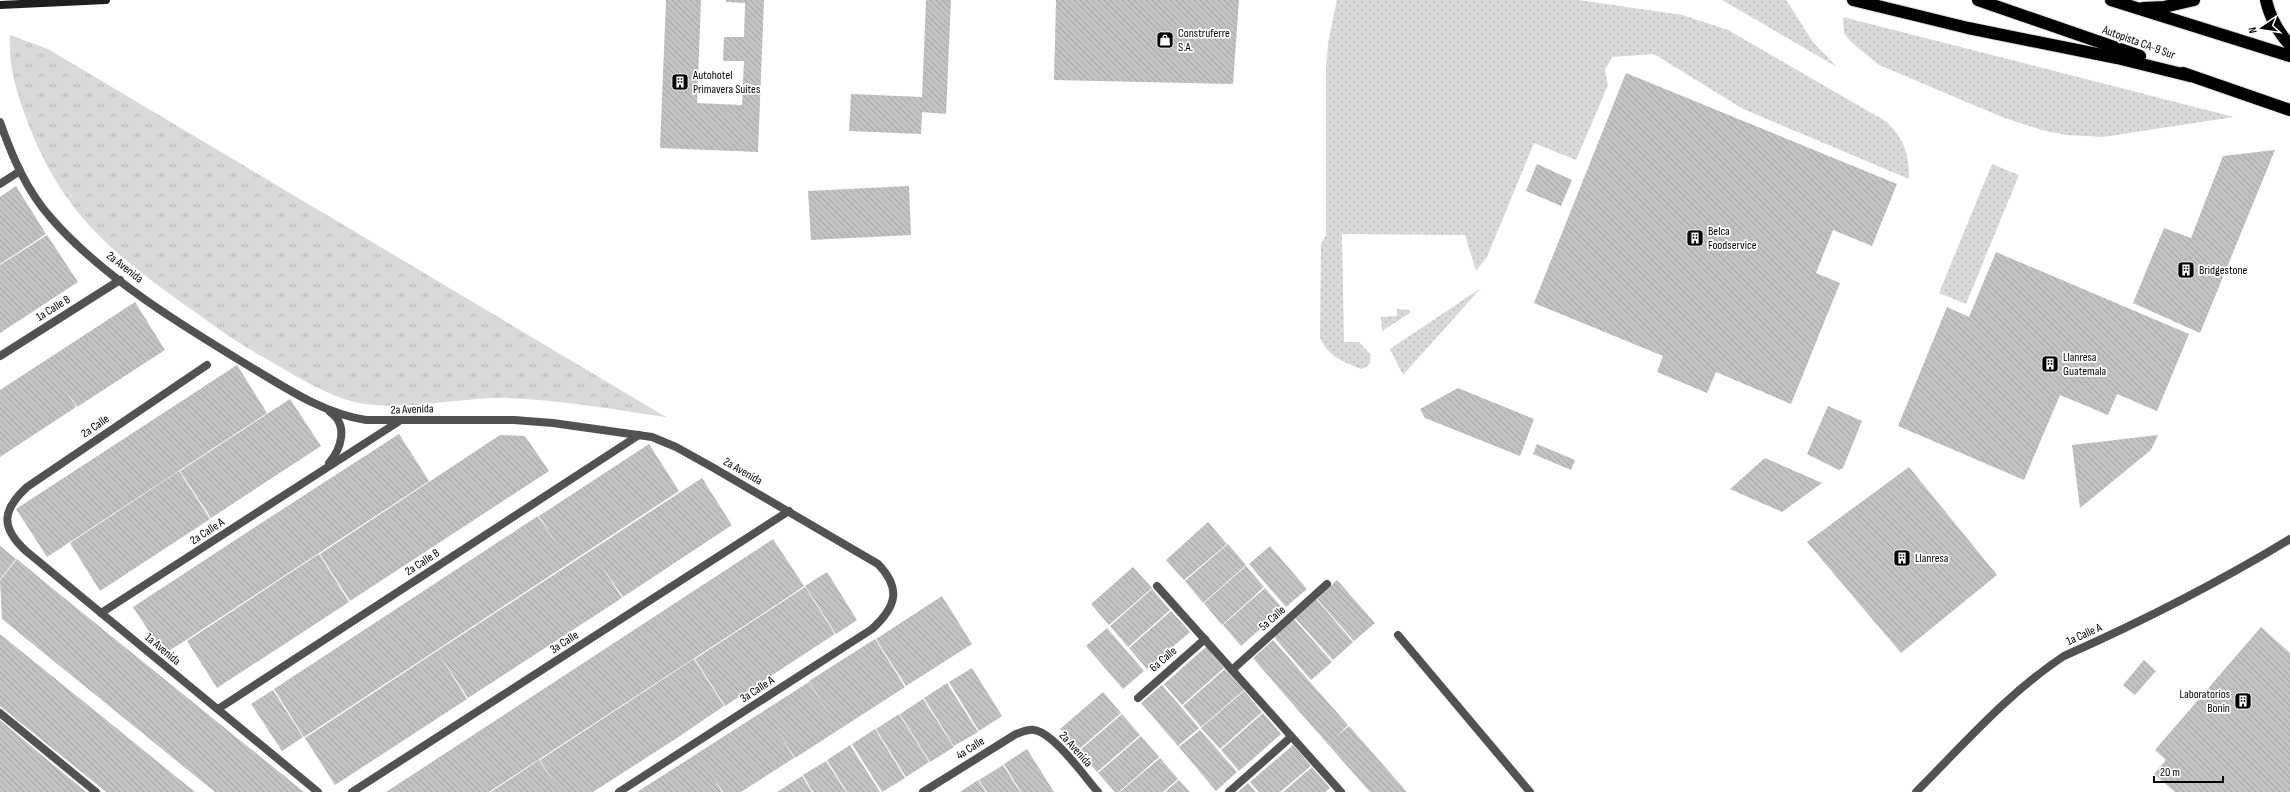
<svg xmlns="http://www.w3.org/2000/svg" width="2290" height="792" font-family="'Sofia Sans Condensed',sans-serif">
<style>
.grass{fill:url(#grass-dots)}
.park{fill:url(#park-tufts)}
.building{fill:url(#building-back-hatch)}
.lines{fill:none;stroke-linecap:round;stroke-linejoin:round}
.highway-casing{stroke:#dbdbdb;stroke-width:14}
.street{stroke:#525252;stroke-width:8}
.secondary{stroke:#1f1f1f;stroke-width:8}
.highway{stroke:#000;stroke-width:12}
.labels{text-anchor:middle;stroke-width:3.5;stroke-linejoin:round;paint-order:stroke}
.poi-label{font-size:12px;fill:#000;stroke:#fff;text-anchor:start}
.street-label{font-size:12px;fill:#000;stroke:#fff}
</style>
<defs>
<pattern id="grass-dots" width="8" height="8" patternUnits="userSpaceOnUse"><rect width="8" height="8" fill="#d9d9d9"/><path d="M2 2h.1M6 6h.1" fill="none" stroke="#b8b8b8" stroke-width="1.8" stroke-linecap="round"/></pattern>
<pattern id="park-tufts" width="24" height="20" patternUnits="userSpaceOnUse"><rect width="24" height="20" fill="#d9d9d9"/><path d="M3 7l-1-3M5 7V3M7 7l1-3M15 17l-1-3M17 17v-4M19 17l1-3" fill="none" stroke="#b8b8b8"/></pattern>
<pattern id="building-back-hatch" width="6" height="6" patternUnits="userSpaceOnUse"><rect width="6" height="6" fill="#c2c2c2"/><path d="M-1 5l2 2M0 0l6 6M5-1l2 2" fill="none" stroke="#a5a5a5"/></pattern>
</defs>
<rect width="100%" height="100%" fill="#fff"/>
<g class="grass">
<path d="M 1337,0 L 1578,0 L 1682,15 L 1728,30 L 1887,122 C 1905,141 1909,153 1909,179 L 1743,109 L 1654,54 L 1612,57 L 1605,70 L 1608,85 L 1576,160 L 1534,143 L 1487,257 L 1476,271 L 1465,235 L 1342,234 L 1344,342 L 1359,342 L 1370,354 C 1372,362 1369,367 1361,369 C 1342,361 1329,357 1320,338 L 1321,244 L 1326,235 L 1326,69 L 1328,43 Z"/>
<path d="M 1722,0 L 1786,0 L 1813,42 L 1837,67 Z"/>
<path d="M 1843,17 L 2234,117 L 2103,137 L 2067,135 L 2045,131 L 2002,117 L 1879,65 L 1851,42 L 1844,33 Z"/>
<path d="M 1992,164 L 2019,175 L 1966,304 L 1939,293 Z"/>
<path d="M 1481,288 L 1403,375 L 1390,349 Z"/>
<path d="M 1397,309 L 1410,310 L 1410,313 L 1382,331 L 1381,317 L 1397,316 Z"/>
</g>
<path class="park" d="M 10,35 L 48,49 L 666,417 C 612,409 557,399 502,398 C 457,398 410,410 366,404 C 331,399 300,378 270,361 C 240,345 213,325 185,305 C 107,249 60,210 26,118 C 16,90 8,65 10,35 Z"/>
<g class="building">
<path d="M 666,0 L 701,0 L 697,103 L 742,105 L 744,61 L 723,61 L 724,37 L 744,37 L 745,3 L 726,2 L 726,0 L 764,0 L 758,152 L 660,148 Z"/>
<path d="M 926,0 L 951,0 L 946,114 L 922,112 L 921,134 L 849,131 L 851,94 L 922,97 Z"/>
<path d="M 1056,0 L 1239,0 L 1233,84 L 1054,80 Z"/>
<path d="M 1626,73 L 1897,184 L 1872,246 L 1833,230 L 1816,273 L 1840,283 L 1791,404 L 1716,372 L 1707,393 L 1657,372 L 1663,356 L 1534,303 Z"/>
<path d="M 2275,150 L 2200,333 L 2133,303 L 2164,228 L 2191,238 L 2223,156 Z"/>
<path d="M 1537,164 L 1572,180 L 1561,206 L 1526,191 Z"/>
<path d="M 16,186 L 46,234 L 0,264 L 0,197 Z"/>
<path d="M 909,186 L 911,235 L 811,240 L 808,191 Z"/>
<path d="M 47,235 L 78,282 L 0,333 L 0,265 Z"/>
<path d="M 1996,252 L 2189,334 L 2157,411 L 2117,394 L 2108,415 L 2060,395 L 2024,480 L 1898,426 L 1947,307 L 1969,317 Z"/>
<path d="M 135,302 L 165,350 L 77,407 L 64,388 L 76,407 L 0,457 L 0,390 Z"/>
<path d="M 237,365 L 267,413 L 47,557 L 16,509 Z"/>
<path d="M 1458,388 L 1534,419 L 1520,456 L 1425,418 L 1420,409 Z"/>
<path d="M 290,399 L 321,446 L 211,518 L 180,471 Z"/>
<path d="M 1828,406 L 1862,421 L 1843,468 L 1839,470 L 1807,454 Z"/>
<path d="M 399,434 L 429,481 L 186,640 L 163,604 L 186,640 L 164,654 L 133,607 L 266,520 L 289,555 L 266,520 Z"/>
<path d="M 500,435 L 525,436 L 549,471 L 350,601 L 320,554 Z"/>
<path d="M 2158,435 L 2151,450 L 2080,508 L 2072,445 Z"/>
<path d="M 649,444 L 679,491 L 304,737 L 274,689 L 538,516 L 562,552 L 539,516 Z"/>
<path d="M 1537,444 L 1575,460 L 1571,470 L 1533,454 Z"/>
<path d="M 1765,458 L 1822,483 L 1782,512 L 1730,489 Z"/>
<path d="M 1909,467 L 1997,575 L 1901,653 L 1807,542 Z"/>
<path d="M 179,471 L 210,519 L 100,591 L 70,543 Z"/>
<path d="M 702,478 L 732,525 L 623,597 L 599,562 L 622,598 L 468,698 L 437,651 Z"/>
<path d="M 1208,522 L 1227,544 L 1184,580 L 1166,560 Z"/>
<path d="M 773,539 L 804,586 L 782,601 L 561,745 L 543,718 L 561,745 L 489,792 L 386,792 Z"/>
<path d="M 1228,544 L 1246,565 L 1203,603 L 1185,581 Z"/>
<path d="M 0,546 L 16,559 L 0,579 Z"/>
<path d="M 1270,546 L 1307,589 L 1286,607 L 1249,564 Z"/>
<path d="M 319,554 L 349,602 L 217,688 L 187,641 Z"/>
<path d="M 17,559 L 58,593 L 304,792 L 215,792 L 2,619 L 0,580 Z"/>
<path d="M 1246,566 L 1264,587 L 1222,625 L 1204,603 Z"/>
<path d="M 1133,567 L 1152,588 L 1109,625 L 1091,604 Z"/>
<path d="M 827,572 L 857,620 L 836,634 L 805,586 Z"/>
<path d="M 1337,580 L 1375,623 L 1354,641 L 1317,599 Z"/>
<path d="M 805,587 L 835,634 L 725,706 L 695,659 Z"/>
<path d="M 1265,588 L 1283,609 L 1241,646 L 1223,625 Z"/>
<path d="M 1152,589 L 1170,610 L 1128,647 L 1110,626 Z"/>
<path d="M 942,596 L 972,644 L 906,686 L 876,639 Z"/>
<path d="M 1316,599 L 1353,642 L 1333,660 L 1295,618 Z"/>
<path d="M 1171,611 L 1190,632 L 1147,669 L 1129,648 Z"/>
<path d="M 1294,619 L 1332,662 L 1311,680 L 1274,637 Z"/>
<path d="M 2261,627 L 2290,653 L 2290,792 L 2175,792 L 2154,774 L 2166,760 L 2155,750 Z"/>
<path d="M 1107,628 L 1144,671 L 1123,689 L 1086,646 Z"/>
<path d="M 0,634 L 94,710 L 195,792 L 106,792 L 100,787 L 0,706 Z"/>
<path d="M 875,639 L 905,687 L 795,758 L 777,730 L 794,758 L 741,792 L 723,792 L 711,773 L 722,792 L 637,792 L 809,682 L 831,717 L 809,681 Z"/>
<path d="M 1273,640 L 1348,725 L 1336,737 L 1349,726 L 1407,792 L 1370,792 L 1290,701 L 1253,658 Z"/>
<path d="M 1206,647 L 1224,668 L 1182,705 L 1164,684 Z"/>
<path d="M 437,651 L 467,699 L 335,785 L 305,738 Z"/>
<path d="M 694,659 L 724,706 L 680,736 L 593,792 L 491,792 L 539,760 L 557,787 L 540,760 Z"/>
<path d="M 2144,660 L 2156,671 L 2135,695 L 2123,685 Z"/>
<path d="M 972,668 L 1002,716 L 979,731 L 949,682 Z"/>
<path d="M 1225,669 L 1244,690 L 1201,727 L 1183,706 Z"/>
<path d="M 947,683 L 978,732 L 954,746 L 924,698 Z"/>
<path d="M 1162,685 L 1199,728 L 1178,746 L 1141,703 Z"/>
<path d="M 273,690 L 303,737 L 282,751 L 251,704 Z"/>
<path d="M 1244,691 L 1262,712 L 1220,749 L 1201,728 Z"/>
<path d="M 1103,692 L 1121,713 L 1078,750 L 1060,729 Z"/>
<path d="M 923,699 L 954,747 L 930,762 L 900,714 Z"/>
<path d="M 1263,713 L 1281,734 L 1239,771 L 1221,750 Z"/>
<path d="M 899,714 L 929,762 L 906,777 L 876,729 Z"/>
<path d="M 1122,714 L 1140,735 L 1097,772 L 1079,751 Z"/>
<path d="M 0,720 L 51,763 L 86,792 L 0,792 Z"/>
<path d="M 875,729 L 905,778 L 882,792 L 852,744 Z"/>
<path d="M 1200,730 L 1237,772 L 1216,791 L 1179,747 Z"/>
<path d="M 1141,736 L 1159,757 L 1119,792 L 1115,792 L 1098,773 Z"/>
<path d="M 850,745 L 880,792 L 847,792 L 827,760 Z"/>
<path d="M 1293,745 L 1311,766 L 1280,792 L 1259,792 L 1250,782 Z"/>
<path d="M 1027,749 L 1054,792 L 1021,792 L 1004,764 Z"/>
<path d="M 1160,758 L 1178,779 L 1163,792 L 1120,792 Z"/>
<path d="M 826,761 L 846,792 L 813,792 L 803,775 Z"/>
<path d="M 1003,765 L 1020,792 L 987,792 L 979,780 Z"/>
<path d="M 1312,767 L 1330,788 L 1325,792 L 1283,792 Z"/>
<path d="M 802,776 L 812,792 L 777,792 Z"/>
<path d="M 978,780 L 986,792 L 960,792 Z"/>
<path d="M 1179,780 L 1190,792 L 1165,792 Z"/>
<path d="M 1248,783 L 1256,792 L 1238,792 Z"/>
</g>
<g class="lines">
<g class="highway-casing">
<g id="highway">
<path d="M 1853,0 L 1968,28 L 2117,58 L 2190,76"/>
<path d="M 1978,0 L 2140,56"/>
<path d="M 2111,0 L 2290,56"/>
<path d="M 2266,0 C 2270,18 2278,32 2290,45"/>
<path d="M 2143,8 L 2164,7 L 2194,0"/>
<path d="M 2183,73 L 2290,110"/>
</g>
</g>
<g class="street">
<path d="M 0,122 C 12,156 26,190 51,218 C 103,278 186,328 254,369 C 289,390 325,414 366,420 L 514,420 L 553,423 L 652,437 L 676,447 L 712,467 L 878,564 C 902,589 896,607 872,629 L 619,792"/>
<path d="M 0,184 L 20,171"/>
<path d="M 0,356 L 120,280"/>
<path d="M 207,365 L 27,487 C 2,510 0,527 26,551 L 318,792"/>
<path d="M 329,463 C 341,449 349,425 330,412"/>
<path d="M 1157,586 L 1341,792"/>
<path d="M 101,613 L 398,422"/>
<path d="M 1398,635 L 1530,792"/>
<path d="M 1232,670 L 1327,584"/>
<path d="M 1138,698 L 1205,639"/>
<path d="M 218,709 L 639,435"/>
<path d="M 0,713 L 96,792"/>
<path d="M 352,792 L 789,511"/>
<path d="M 923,792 L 1016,734 C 1022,732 1028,729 1034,730 C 1054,733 1084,776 1098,792"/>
<path d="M 1229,792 L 1291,737"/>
<path d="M 1916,792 C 1963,745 2008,693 2064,656 C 2143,621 2216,584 2290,539"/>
</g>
<path class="secondary" d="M 0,5 L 106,0"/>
<use href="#highway" class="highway"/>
</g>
<defs>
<g id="shop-square" transform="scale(0.9)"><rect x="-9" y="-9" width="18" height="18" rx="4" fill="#000" stroke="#fff"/><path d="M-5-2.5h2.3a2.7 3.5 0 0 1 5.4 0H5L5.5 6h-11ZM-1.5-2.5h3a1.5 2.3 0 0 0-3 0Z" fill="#fff"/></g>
<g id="building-square" transform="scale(0.9)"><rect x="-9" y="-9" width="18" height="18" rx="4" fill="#000" stroke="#fff"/><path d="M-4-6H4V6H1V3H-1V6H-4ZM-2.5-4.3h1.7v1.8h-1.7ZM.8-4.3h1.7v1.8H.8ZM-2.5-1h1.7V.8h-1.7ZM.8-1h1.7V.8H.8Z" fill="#fff"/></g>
</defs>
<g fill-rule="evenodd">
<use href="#shop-square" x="1165" y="40"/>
<use href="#building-square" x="680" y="82"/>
<use href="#building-square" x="1695" y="238"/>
<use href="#building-square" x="2186" y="270"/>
<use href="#building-square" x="2050" y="364"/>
<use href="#building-square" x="1902" y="558"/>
<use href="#building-square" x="2243" y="701"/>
</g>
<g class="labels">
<g class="poi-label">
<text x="1178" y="37">Construferre<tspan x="1178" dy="14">S.A.</tspan></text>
<text x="693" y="79">Autohotel<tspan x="693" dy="14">Primavera Suites</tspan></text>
<text x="1708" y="235">Belca<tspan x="1708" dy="14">Foodservice</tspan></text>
<text x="2199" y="274">Bridgestone</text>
<text x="2063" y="361">Llanresa<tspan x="2063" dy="14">Guatemala</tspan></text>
<text x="1915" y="562">Llanresa</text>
<text x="2230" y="698" text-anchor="end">Laboratorios<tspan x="2230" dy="14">Bonin</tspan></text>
</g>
<g class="street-label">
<text transform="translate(2139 42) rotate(20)" y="4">Autopista CA-9 Sur</text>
<text transform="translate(125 267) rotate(38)" y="4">2a Avenida</text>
<text transform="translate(53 308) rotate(-32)" y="4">1a Calle B</text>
<text transform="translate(412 409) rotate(-2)" y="4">2a Avenida</text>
<text transform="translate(95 426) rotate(-34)" y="4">2a Calle</text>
<text transform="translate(743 471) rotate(30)" y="4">2a Avenida</text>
<text transform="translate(207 531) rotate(-33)" y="4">2a Calle A</text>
<text transform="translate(422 562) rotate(-33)" y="4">2a Calle B</text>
<text transform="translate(1272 618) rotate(-42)" y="4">5a Calle</text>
<text transform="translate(2084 634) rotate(-24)" y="4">1a Calle A</text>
<text transform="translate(564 642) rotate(-33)" y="4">3a Calle</text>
<text transform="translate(163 649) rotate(40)" y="4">1a Avenida</text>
<text transform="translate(1163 659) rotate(-41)" y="4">6a Calle</text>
<text transform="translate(757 689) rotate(-33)" y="4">3a Calle A</text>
<text transform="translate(970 748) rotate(-33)" y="4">4a Calle</text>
<text transform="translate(1076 749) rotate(48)" y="4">2a Avenida</text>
</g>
</g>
<g transform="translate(2262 28) rotate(257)" stroke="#ffffff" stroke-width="3" paint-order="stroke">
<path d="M0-3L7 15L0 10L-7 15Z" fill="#000000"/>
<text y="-6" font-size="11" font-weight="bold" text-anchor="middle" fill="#000000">N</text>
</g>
<path d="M2154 776v6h69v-6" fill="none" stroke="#000000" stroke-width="2"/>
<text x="2160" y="776" font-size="12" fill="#000000" stroke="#ffffff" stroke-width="3" paint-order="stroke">20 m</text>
</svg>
